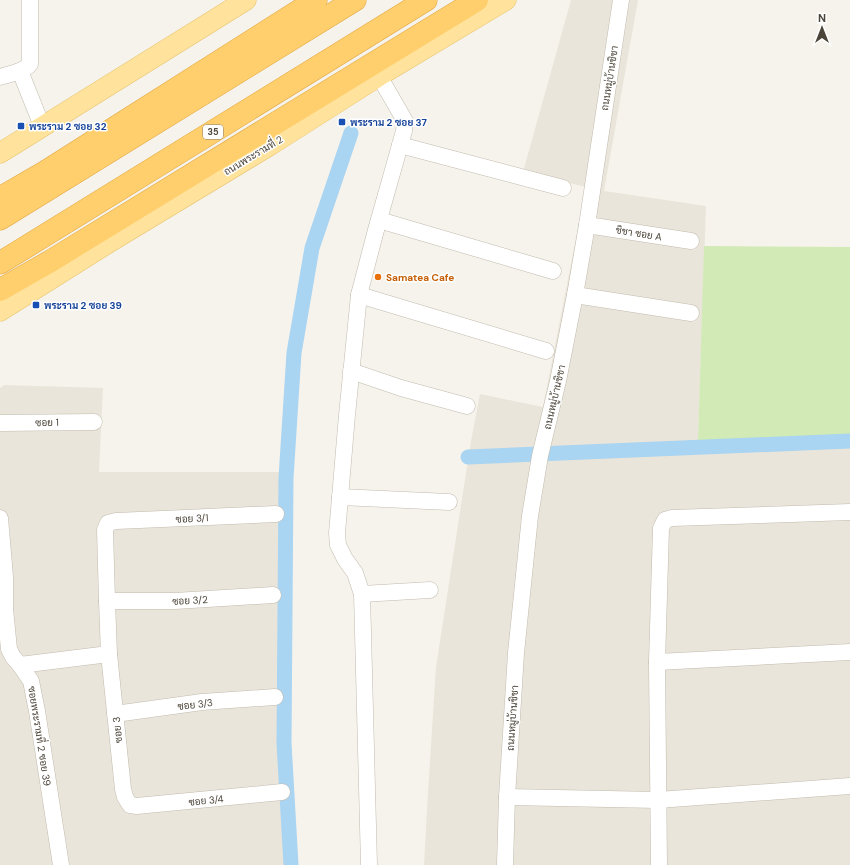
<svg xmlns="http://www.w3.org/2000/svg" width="850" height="865" font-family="'DM Sans',Sarabun,sans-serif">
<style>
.residential{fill:#eae5da}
.green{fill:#d2eab5}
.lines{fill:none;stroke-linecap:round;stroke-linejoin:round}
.canal{stroke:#a9d4f2;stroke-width:15}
.minor-casing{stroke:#c2bbae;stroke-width:17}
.major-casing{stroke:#e6c16a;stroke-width:21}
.highway-casing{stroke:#e0a43c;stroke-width:23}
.minor{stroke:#fff;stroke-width:16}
.major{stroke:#ffe39c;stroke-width:20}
.highway{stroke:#ffcf6e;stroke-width:22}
.transit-dot{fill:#1a4fb4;stroke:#fff;stroke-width:1.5}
.food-dot{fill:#e8710a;stroke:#fff;stroke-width:1.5}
.labels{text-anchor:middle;stroke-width:3;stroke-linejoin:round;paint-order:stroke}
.shield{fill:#fff;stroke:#817c74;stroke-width:1}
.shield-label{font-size:9px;font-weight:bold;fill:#4b4439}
.street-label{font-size:10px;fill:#4b4439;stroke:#fff}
.transit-label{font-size:10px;font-weight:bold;fill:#164399;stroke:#fff;text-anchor:start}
.food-label{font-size:10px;font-weight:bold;fill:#c56008;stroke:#fff;text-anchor:start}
</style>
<rect width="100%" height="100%" fill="#f6f3ec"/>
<g class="residential">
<path d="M 571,0 L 638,0 L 604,191 L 706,206 L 698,442 L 850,437 L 850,865 L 424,865 L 428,792 L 436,667 L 471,441 L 480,394 L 543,407 L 586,187 L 523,172 Z"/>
<path d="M 4,385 L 103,388 L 99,472 L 279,472 L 296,865 L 0,865 L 0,388 Z"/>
</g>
<path class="green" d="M 704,246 L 850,247 L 850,437 L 698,442 Z"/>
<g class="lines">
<g class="canal">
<path d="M 468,457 L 850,441"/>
<path d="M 291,865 L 284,743 L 286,478 L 294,353 L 312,248 L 351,133"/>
</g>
<g class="minor-casing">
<g id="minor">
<path d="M 20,71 L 42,126"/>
<path d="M 0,77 C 9,74 24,72 30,64 L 30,0"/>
<path d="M 400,145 L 563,188"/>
<path d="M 379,220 L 553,271"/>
<path d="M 587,225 L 691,241"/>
<path d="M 359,295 L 546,351"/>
<path d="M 575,295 L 691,313"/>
<path d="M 351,371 L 401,388 L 467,406"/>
<path d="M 0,423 L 94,422"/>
<path d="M 340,497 L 449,502"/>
<path d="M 276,514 L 116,521 L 108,523 L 105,530 L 107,601 L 109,654 L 123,789 L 125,797 L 130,805 L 137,806 L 147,805 L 282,792"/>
<path d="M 0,518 L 5,577 L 5,609 L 9,649 L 13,657 L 20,665 L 31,681 L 37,711 L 61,865"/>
<path d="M 362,594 L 430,590"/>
<path d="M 107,601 L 175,601 L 273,595"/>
<path d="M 657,662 L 850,652"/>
<path d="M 20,665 L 109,654"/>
<path d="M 115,714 L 202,702 L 275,697"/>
<path d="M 507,797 L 658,800 L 850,786"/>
<path d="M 369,865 L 362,594 L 355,573 L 345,559 L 338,545 L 337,533 L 347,415 L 359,295 L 376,230 L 404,131 L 405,121 L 379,76"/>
<path d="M 505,865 L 507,797 L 516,653 L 530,516 L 540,456 L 558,381 L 575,295 L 587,225 L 621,0"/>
<path d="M 659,865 L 657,662 L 661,528 L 665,520 L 672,518 L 850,512"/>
</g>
</g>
<g class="major-casing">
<g id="major">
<path d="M 0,153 L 246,0"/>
<path d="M 0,311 L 113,240 L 272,144 L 379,76 L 506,0"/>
</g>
</g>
<g class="highway-casing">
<g id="highway">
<path d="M 0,198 L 45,172 L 316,0"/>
<path d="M 0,219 L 355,0"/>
<path d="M 0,263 L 426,0"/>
<path d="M 0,290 L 49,262 L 477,0"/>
</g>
</g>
<use href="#minor" class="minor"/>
<use href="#major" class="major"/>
<use href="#highway" class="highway"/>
</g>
<g class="transit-dot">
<rect x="338" y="118" width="8" height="8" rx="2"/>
<rect x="17" y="122" width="8" height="8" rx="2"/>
<rect x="32" y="301" width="8" height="8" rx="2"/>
</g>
<circle class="food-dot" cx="378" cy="277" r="4"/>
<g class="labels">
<rect class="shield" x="203" y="125" width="20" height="14" rx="3"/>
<g class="shield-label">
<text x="213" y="135">35</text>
</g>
<g class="street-label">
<text transform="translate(609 78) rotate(-81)" y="4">ถนนหมู่บ้านชิชา</text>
<text transform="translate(253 155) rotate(-31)" y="4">ถนนพระรามที่ 2</text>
<text transform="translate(639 233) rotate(9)" y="4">ชิชา ซอย A</text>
<text transform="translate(554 397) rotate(-77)" y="4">ถนนหมู่บ้านชิชา</text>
<text transform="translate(47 422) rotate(-1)" y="4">ซอย 1</text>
<text transform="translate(192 518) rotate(-3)" y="4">ซอย 3/1</text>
<text transform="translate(190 600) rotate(-3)" y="4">ซอย 3/2</text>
<text transform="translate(195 704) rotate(-7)" y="4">ซอย 3/3</text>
<text transform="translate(512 718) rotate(-86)" y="4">ถนนหมู่บ้านชิชา</text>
<text transform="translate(117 730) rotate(-96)" y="4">ซอย 3</text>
<text transform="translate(40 736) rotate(81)" y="4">ซอยพระรามที่ 2 ซอย 39</text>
<text transform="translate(206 800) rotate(-6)" y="4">ซอย 3/4</text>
</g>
<g class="transit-label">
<text x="350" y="126">พระราม 2 ซอย 37</text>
<text x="29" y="130">พระราม 2 ซอย 32</text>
<text x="44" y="309">พระราม 2 ซอย 39</text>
</g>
<g class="food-label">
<text x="386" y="281">Samatea Cafe</text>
</g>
</g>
<g transform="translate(822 28)" stroke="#ffffff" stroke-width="3" paint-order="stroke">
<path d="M0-3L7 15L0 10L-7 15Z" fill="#4b4439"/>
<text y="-6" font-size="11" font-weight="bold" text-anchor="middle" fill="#4b4439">N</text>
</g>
</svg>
